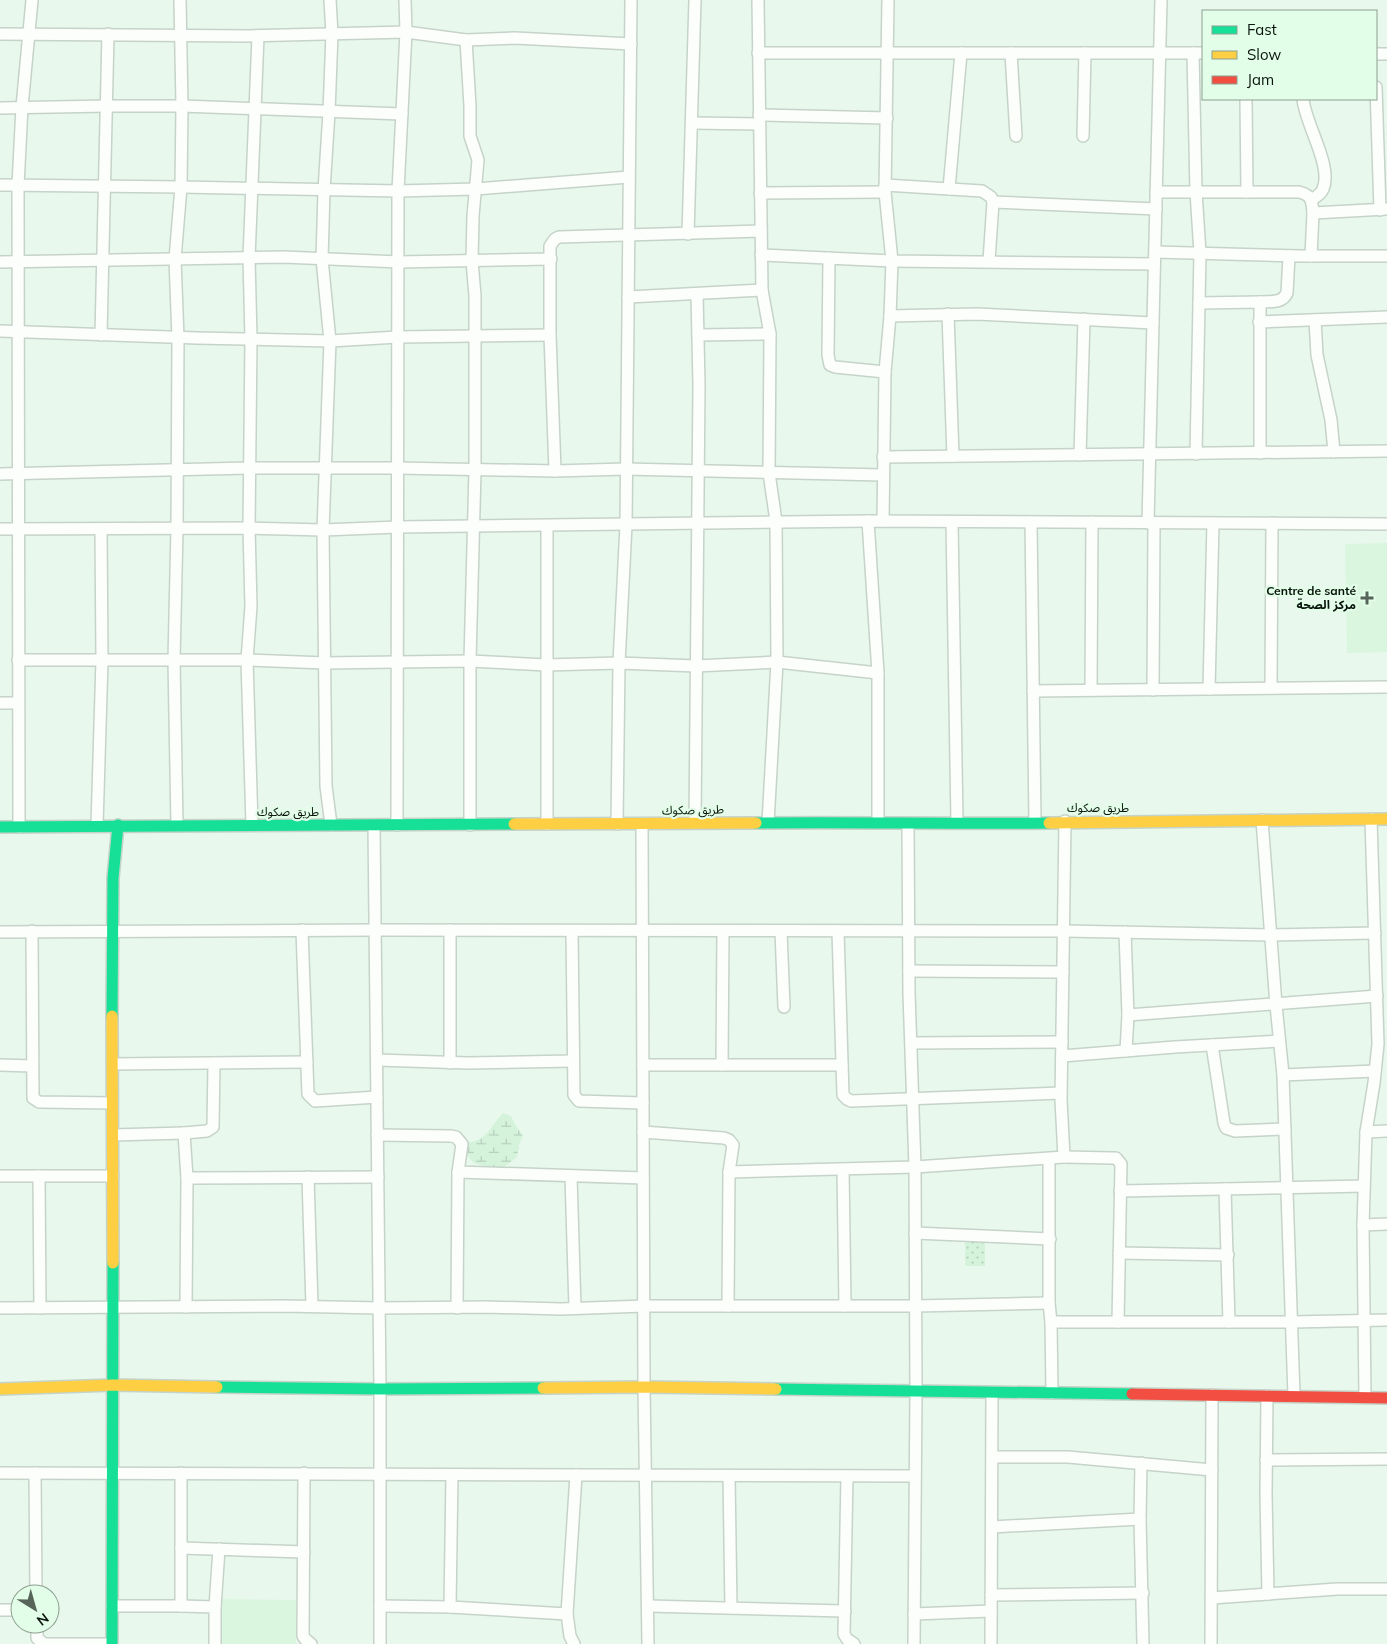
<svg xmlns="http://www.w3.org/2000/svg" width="1387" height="1644" font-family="Mulish,'Noto Sans Arabic',sans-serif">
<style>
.built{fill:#daf6df}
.grass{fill:url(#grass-dots)}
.wetland{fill:url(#wetland-marsh)}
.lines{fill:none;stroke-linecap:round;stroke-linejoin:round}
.street-casing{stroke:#c6d3c8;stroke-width:14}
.fast-casing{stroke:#c6d3c8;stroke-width:14}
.slow-casing{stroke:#c6d3c8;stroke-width:14}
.jam-casing{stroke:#c6d3c8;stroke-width:14}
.street{stroke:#fcfefc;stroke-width:11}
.fast{stroke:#16e098;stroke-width:11}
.slow{stroke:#ffcf43;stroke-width:11}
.jam{stroke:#f24e42;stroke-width:11}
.poi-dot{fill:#57645a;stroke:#e3fee8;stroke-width:2}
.labels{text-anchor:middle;stroke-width:4.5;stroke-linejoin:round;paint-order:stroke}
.poi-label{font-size:12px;font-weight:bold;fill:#09140c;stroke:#e3fee8;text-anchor:end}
.street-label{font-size:12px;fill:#09140c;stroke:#e3fee8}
</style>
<defs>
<pattern id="grass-dots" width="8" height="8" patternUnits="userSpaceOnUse" patternTransform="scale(1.25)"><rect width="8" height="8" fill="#d5f3db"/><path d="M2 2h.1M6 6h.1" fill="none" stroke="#b6cfbb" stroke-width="1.8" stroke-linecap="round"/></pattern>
<pattern id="wetland-marsh" width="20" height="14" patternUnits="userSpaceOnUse" patternTransform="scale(1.25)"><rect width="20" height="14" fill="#d5f3db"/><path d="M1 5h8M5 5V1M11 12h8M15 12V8" fill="none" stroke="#b6cfbb"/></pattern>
</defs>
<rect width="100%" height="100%" fill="#e9f8ec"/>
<g class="built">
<path d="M 1387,543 L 1387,652 L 1347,653 L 1345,544 Z"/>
<path d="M 217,1599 L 296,1600 L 296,1644 L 216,1644 Z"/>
</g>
<rect class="grass" x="965" y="1241" width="20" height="25"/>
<path class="wetland" d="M 503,1113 L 511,1116 L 516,1126 L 523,1136 L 519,1145 L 517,1157 L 504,1167 L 488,1167 L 474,1163 L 465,1153 L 465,1143 C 487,1141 489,1128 503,1113 Z"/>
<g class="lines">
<g class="street-casing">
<g id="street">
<path d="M 330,0 L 332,34 L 329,112 L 324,190 L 322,259 L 330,341 L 323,530 L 326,786 L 331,825"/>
<path d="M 758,0 L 762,290 L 770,334 L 769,473 L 776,521 L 777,662 L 768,823"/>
<path d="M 0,34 L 249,36 L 406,32 L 466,40 L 515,38 L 631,44"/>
<path d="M 466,40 L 470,106 L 470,136 L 478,160 L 473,216 L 472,261 L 475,296 L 475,470 L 470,661 L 470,825"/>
<path d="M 758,53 L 1203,53"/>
<path d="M 1011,53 L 1016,136"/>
<path d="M 1193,53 L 1196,192 L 1200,253 L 1196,454"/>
<path d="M 1376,54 L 1387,54"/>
<path d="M 1376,87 L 1380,210"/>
<path d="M 1246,99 L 1247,192"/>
<path d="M 1303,99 C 1305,124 1333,166 1323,189 C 1321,194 1316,197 1312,199"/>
<path d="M 0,108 L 107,106 L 182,106 L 180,0"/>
<path d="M 759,115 L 887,118"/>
<path d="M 692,123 L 759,124"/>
<path d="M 1083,136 L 1085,53"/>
<path d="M 0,185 L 181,187 L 398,191 L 476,189 L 629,177"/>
<path d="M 885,185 L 982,191 L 991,197 L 993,202 L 989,261"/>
<path d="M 949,189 L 961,53"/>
<path d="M 1156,192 L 1299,192 C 1312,195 1312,201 1313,213 L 1387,209"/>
<path d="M 760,193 L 885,192"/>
<path d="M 993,202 L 1156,209"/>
<path d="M 688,234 L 695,0"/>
<path d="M 1155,252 L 1300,256 L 1387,256"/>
<path d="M 761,255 L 892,261 L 1154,264"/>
<path d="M 1311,256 L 1313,213"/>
<path d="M 829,258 L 828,355 L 830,365 L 835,367 L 885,372"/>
<path d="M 0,262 L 284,257 L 399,262 L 551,259"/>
<path d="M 628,297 L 762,290"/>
<path d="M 1260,302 C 1270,301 1282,304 1287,293 L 1289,256"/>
<path d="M 1199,303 L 1260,302 L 1260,453"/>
<path d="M 948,314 L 953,456"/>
<path d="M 890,316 L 977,314 L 1153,323"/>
<path d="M 1315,320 L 1317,355 L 1331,420 L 1334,452"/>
<path d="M 1259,322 L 1387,317"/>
<path d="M 0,331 L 197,338 L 330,341 L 398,337 L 550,335"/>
<path d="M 101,335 L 108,34"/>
<path d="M 698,335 L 770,334"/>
<path d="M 1080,455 L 1084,319"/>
<path d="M 883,457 L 1387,451"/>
<path d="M 555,471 L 550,335 L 550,246 L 555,239 L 559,237 L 761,231"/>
<path d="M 0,474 L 249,468 L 398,468 L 555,471 L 626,469 L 883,475"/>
<path d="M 883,521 L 885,372 L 890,316 L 892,261 L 885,192 L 888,0"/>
<path d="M 952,522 L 957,822"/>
<path d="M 1031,522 L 1035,822"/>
<path d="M 1148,523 L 1161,0"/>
<path d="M 547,526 L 547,824"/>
<path d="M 0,529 L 249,528 L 323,530 L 398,527 L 868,521"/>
<path d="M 18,660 L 247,660 L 325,663 L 470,661 L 546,665 L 619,663 L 696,666 L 777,662 L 878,673"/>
<path d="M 1271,688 L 1272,523"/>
<path d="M 1209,689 L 1213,523"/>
<path d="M 1091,690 L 1092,522"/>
<path d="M 1153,690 L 1154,523"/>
<path d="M 1033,691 L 1387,687"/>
<path d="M 0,703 L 18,703"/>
<path d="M 1371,819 L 1378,1044 L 1374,1083 L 1366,1132 L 1387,1131"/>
<path d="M 1262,820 L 1276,1005 L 1283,1075 L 1294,1396"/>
<path d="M 878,822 L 878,673 L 868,521 L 1387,524"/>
<path d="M 695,823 L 699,385 L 697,294"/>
<path d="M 617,824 L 619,663 L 626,525 L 631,0"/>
<path d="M 642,824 L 644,1387 L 648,1644"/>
<path d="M 908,824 L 909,993 L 915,1167 L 916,1391 L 914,1644"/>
<path d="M 177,825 L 174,660 L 177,529 L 178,338 L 175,259 L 181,187 L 182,106 L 402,114"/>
<path d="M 252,825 L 247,660 L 251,606 L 249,528 L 251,339 L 249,258 L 258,36"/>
<path d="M 374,825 L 380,1389 L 380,1644"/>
<path d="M 397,825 L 398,191 L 406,32 L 405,0"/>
<path d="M 97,826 L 102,660 L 101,529"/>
<path d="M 19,827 L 18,185 L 22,107 L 32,0"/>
<path d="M 302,930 L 308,1094 L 315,1101 L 377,1097"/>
<path d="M 32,931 L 33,1098 L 39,1102 L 112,1103"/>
<path d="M 572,931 L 574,1095 L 579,1101 L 643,1103"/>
<path d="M 781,931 L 784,1007"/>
<path d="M 838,931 L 843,1095 L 847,1099 L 851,1101 L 1061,1093"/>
<path d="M 0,932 L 375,930 L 1064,931 L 1270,935 L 1375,933"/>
<path d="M 1125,932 L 1128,1015 L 1126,1051"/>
<path d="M 909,971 L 1063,972"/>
<path d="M 1128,1015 L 1377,996"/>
<path d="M 911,1043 L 1062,1042"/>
<path d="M 1212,1045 L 1224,1123 L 1226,1128 L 1235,1131 L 1285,1129"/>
<path d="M 1062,1056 L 1175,1047 L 1279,1041"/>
<path d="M 377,1060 L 468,1063 L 573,1061"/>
<path d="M 450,1063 L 450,930"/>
<path d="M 113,1064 L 307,1062"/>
<path d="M 0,1065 L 32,1066"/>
<path d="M 643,1065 L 842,1065"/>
<path d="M 722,1065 L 723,931"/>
<path d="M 1283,1075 L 1375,1071"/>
<path d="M 643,1132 L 724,1138 L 729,1140 L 733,1145 L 729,1172 L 728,1306"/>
<path d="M 184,1133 L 207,1131 L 213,1127 L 214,1063"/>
<path d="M 113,1135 L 184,1133 L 187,1178 L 186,1307"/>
<path d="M 377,1135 L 451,1136 L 456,1137 L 462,1144 L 458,1172 L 457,1308"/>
<path d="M 1064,1157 L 1112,1158 L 1116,1158 L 1121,1164 L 1118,1322"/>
<path d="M 1049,1159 L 1049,1303 L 1051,1322 L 1052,1393"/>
<path d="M 843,1169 L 845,1306"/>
<path d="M 458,1172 L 643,1178"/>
<path d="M 729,1172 L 915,1167 L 1064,1157 L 1061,1100 L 1065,821"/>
<path d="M 0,1176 L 113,1176"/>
<path d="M 39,1176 L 40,1308"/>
<path d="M 571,1176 L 575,1308"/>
<path d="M 308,1177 L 312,1306"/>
<path d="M 187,1178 L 378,1177"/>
<path d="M 1225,1189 L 1229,1322"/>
<path d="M 1120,1191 L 1364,1186"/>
<path d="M 1363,1225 L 1387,1224"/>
<path d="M 915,1233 L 1050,1239"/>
<path d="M 1119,1253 L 1228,1255"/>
<path d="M 0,1308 L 285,1306 L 379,1308 L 485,1307 L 561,1309 L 644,1306 L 915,1306 L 1049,1303"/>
<path d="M 1051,1322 L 1292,1322 L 1387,1320"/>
<path d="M 1267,1396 L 1266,1494 L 1268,1594"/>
<path d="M 1365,1397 L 1363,1225 L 1366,1132"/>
<path d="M 992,1457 L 1068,1457 L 1212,1470"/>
<path d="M 1266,1460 L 1387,1459"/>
<path d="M 1141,1463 L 1140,1519 L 1143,1644"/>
<path d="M 0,1473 L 915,1476"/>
<path d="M 35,1473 L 36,1594"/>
<path d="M 304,1473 L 303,1636 L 305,1639 L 311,1644"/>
<path d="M 729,1476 L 731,1608"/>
<path d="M 847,1476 L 844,1634 L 847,1639 L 854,1644"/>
<path d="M 992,1527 L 1140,1519"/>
<path d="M 181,1548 L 304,1552"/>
<path d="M 991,1595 L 1143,1593"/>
<path d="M 1212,1598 L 1337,1589 L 1387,1589"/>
<path d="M 112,1606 L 181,1606 L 181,1473"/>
<path d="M 181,1606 L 215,1607 L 215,1644"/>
<path d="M 380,1606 L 450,1607 L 567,1614"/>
<path d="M 648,1606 L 845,1611"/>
<path d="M 215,1607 L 219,1549"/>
<path d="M 450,1607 L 452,1475"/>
<path d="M 0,1610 L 20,1610"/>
<path d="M 914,1614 L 991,1611"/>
<path d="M 37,1624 L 37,1638 L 44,1644 L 112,1644"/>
<path d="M 574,1644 L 570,1636 L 567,1614 L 576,1475"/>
<path d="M 991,1644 L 992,1392"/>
<path d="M 1211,1644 L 1212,1395"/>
</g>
</g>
<g class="fast-casing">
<g id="fast">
<path d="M 756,823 C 854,822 952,824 1049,823"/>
<path d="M 0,827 L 514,824"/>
<path d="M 112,1016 L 113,878 L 118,825"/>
<path d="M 217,1387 L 380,1389 L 543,1388"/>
<path d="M 776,1389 L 1132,1394"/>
<path d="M 112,1644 L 113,1263"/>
</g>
</g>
<g class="slow-casing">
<g id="slow">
<path d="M 1049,823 L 1387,819"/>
<path d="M 514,824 L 756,823"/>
<path d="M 112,1016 L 113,1263"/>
<path d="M 543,1388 L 644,1387 L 776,1389"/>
<path d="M 0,1389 L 113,1385 L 217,1387"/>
</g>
</g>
<g class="jam-casing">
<path id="jam" d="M 1132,1394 L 1387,1398"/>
</g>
<use href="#street" class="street"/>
<use href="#fast" class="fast"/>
<use href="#slow" class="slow"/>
<use href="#jam" class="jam"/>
</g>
<path class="poi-dot" d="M1364.5 590.5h5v5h5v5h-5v5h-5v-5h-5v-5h5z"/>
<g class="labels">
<g class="poi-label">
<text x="1356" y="595">Centre de santé<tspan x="1356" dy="14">مركز الصحة</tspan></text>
</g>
<g class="street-label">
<text x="1098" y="812">طريق صكوك</text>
<text transform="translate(693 810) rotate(-1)" y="4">طريق صكوك</text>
<text x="288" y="816">طريق صكوك</text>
</g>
</g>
<rect x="1202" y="10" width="175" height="90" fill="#e3fee8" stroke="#8ca090"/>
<rect x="1212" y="26" width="25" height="8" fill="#16e098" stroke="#8ca090"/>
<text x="1247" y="35" font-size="15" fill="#09140c">Fast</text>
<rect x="1212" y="51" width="25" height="8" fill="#ffcf43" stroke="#8ca090"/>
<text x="1247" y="60" font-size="15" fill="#09140c">Slow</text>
<rect x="1212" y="76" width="25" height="8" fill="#f24e42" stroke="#8ca090"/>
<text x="1247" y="85" font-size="15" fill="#09140c">Jam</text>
<g transform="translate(35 1609) rotate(143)"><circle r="24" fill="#e3fee8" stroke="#8ca090"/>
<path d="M0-4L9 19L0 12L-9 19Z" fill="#57645a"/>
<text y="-8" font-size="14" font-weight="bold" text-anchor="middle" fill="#09140c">N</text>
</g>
</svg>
